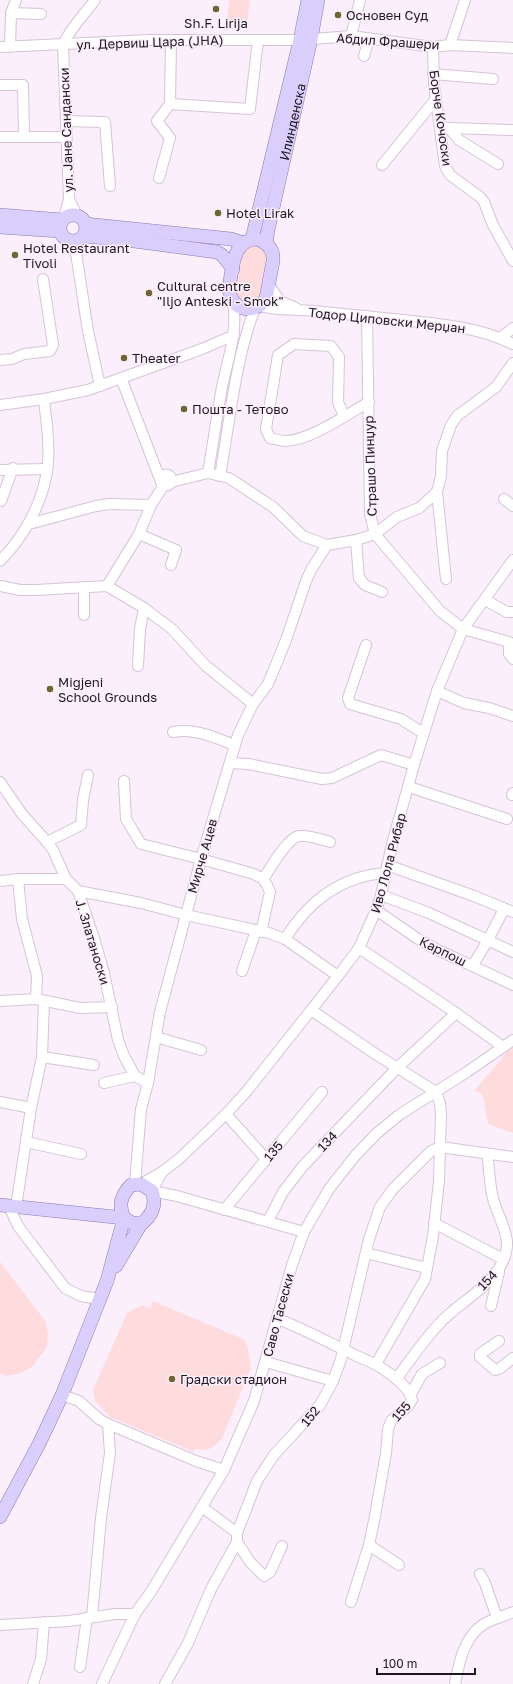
<svg xmlns="http://www.w3.org/2000/svg" width="513" height="1684" font-family="'Golos Text',sans-serif">
<style>
.green{fill:#fedcdd}
.lines{fill:none;stroke-linecap:round;stroke-linejoin:round}
.minor-casing{stroke:#d6c3d8;stroke-width:12}
.major-casing{stroke:#897aae;stroke-width:14}
.minor{stroke:#fff;stroke-width:10}
.major{stroke:#dacefd;stroke-width:13}
.poi-dot{fill:#706431;stroke:#fbeffc;stroke-width:1.5}
.labels{text-anchor:middle;stroke-width:3;stroke-linejoin:round;paint-order:stroke}
.poi-label{font-size:13px;fill:#1f181f;stroke:#fbeffc;text-anchor:start}
.street-label{font-size:13px;fill:#1f181f;stroke:#fbeffc}
</style>
<rect width="100%" height="100%" fill="#fbeffc"/>
<g class="green">
<path d="M 229,0 L 250,0 L 247,25 L 227,24 Z"/>
<path d="M 257,246 C 264,248 266,253 267,260 L 259,298 L 252,305 L 237,301 L 235,291 L 243,254 L 250,247 Z"/>
<path d="M 513,1045 L 513,1133 L 488,1124 L 483,1095 L 475,1090 Z"/>
<path d="M 0,1262 L 46,1322 L 48,1335 L 47,1347 L 32,1367 L 20,1373 L 7,1376 L 0,1374 Z"/>
<path d="M 153,1301 L 245,1340 L 248,1348 L 251,1368 L 222,1438 C 213,1449 209,1451 195,1449 L 194,1452 L 110,1417 L 95,1401 L 93,1390 L 127,1313 L 142,1305 L 150,1308 Z"/>
</g>
<g class="lines">
<g class="minor-casing">
<g id="minor">
<path d="M 11,13 L 41,14"/>
<path d="M 351,36 L 360,0"/>
<path d="M 450,45 L 465,0"/>
<path d="M 0,47 L 150,40 L 300,40 L 351,36 L 433,47 L 450,45 L 513,48"/>
<path d="M 10,47 L 11,13 L 16,0"/>
<path d="M 433,47 L 434,85 L 445,166 L 450,175 L 480,197 L 484,202 L 493,225 L 513,261"/>
<path d="M 364,56 L 369,39"/>
<path d="M 433,74 L 493,79"/>
<path d="M 0,85 L 23,85 L 24,137"/>
<path d="M 170,104 L 171,40"/>
<path d="M 66,121 L 105,122 L 110,186"/>
<path d="M 440,127 L 449,128 L 459,140 L 498,164"/>
<path d="M 449,128 L 513,130"/>
<path d="M 0,137 L 66,137"/>
<path d="M 382,165 L 436,99"/>
<path d="M 159,178 L 170,138 L 157,121 L 170,104 L 250,109 L 258,40"/>
<path d="M 69,199 L 77,216"/>
<path d="M 64,218 L 69,199 L 63,45 C 70,28 84,15 95,0"/>
<path d="M 70,241 L 76,253 L 88,331 L 100,386"/>
<path d="M 269,285 L 280,301 L 296,308"/>
<path d="M 260,306 C 278,311 296,309 314,311 C 344,314 373,317 403,320 C 441,324 478,327 513,344"/>
<path d="M 367,316 L 370,514 L 375,534 L 440,611 L 463,629 L 509,642 L 509,654 L 513,659"/>
<path d="M 500,338 L 513,328"/>
<path d="M 0,360 L 12,359 L 24,354 L 50,351 L 53,345 L 43,279"/>
<path d="M 121,378 L 160,479"/>
<path d="M 0,405 L 44,399 L 88,390 L 202,349 L 234,335"/>
<path d="M 344,416 L 338,402 L 339,357 L 331,346 L 294,344 L 278,355 L 266,429 L 270,438 C 275,439 281,441 285,441 C 309,441 348,414 369,402"/>
<path d="M 0,470 L 47,469"/>
<path d="M 208,473 C 213,444 217,415 222,387 C 228,358 238,332 233,302"/>
<circle cx="166" cy="480" r="5.5"/>
<path d="M 220,476 C 230,420 235,361 255,308"/>
<path d="M 171,482 L 208,473 L 229,478 L 273,507 L 303,536 L 327,545 L 356,540 L 375,534 L 397,517 L 419,508 L 437,492 L 441,476 L 442,451 L 451,425 L 457,416 L 496,387 L 513,363"/>
<path d="M 437,492 L 446,579"/>
<path d="M 504,499 L 513,506"/>
<path d="M 1,501 L 13,468"/>
<path d="M 29,524 L 96,506 L 109,504 L 151,505"/>
<path d="M 139,534 L 176,550 L 171,565"/>
<path d="M 356,540 L 359,578 L 365,585 L 382,592"/>
<path d="M 0,561 C 25,536 45,499 48,463 C 50,442 46,420 44,399"/>
<path d="M 0,586 L 20,590 L 36,590 L 107,586 L 144,608 L 172,629 L 205,665 L 253,704"/>
<path d="M 107,586 L 139,534 L 151,505 L 164,485"/>
<path d="M 84,587 L 84,615"/>
<path d="M 485,600 L 507,612 L 513,612"/>
<path d="M 366,645 L 348,698 L 350,704 L 401,719 L 423,733"/>
<path d="M 138,666 L 140,629 L 144,608"/>
<path d="M 437,691 L 464,703 L 489,708 L 513,716"/>
<path d="M 173,732 C 196,728 215,738 235,745"/>
<path d="M 230,763 L 248,764 L 322,779 L 332,778 L 381,755 L 414,765"/>
<path d="M 124,781 L 126,819 L 141,844 L 201,859 L 254,874 L 263,879 L 267,885 L 270,892 L 261,932"/>
<path d="M 0,782 L 22,814 L 47,842 L 53,850 L 66,879 L 78,891 L 93,935 L 104,973 L 118,1040 L 124,1056 L 135,1076 L 148,1083"/>
<path d="M 409,787 L 507,819"/>
<path d="M 512,795 L 513,793"/>
<path d="M 47,842 L 81,825 L 83,800 L 88,775"/>
<path d="M 387,865 L 474,896 L 513,912"/>
<path d="M 18,879 L 22,919 L 37,976 L 36,999"/>
<path d="M 263,879 C 270,869 287,838 299,836 C 310,835 320,839 330,842"/>
<path d="M 0,881 L 18,879 L 66,879"/>
<path d="M 78,891 L 141,903 L 186,915 L 269,933 L 285,939 L 338,976"/>
<path d="M 381,895 L 429,913 L 513,952"/>
<path d="M 376,910 L 418,939 L 438,950 L 513,985"/>
<path d="M 285,939 C 308,902 341,876 386,873"/>
<path d="M 359,948 L 456,1013 L 503,1047"/>
<path d="M 473,965 L 488,940 L 504,909"/>
<path d="M 242,971 L 256,931"/>
<path d="M 0,1001 L 36,999 L 80,1008 L 112,1007"/>
<path d="M 311,1010 L 377,1055 L 436,1092"/>
<path d="M 156,1037 L 201,1050"/>
<path d="M 42,1057 L 94,1065"/>
<path d="M 104,1083 L 135,1076"/>
<path d="M 0,1102 L 31,1108"/>
<path d="M 226,1114 L 266,1159"/>
<path d="M 26,1142 L 81,1154"/>
<path d="M 162,1172 L 152,1191 L 177,1196 L 304,1232"/>
<path d="M 135,1184 L 141,1109 L 148,1083 L 160,1012 L 201,859 L 238,735 L 253,704 L 268,684 L 286,640 L 306,581 L 311,570 L 327,545"/>
<path d="M 141,1184 L 162,1172 L 179,1159 L 226,1114 L 247,1091 L 338,976 L 359,948 L 376,910 L 381,895 L 392,844 L 414,765 L 437,691 L 463,629 L 513,560"/>
<path d="M 9,1206 L 18,1226 L 65,1288 L 81,1296 L 93,1298 L 99,1302"/>
<path d="M 16,1207 L 31,1108 L 42,1057 L 44,1001"/>
<path d="M 224,1210 L 322,1092"/>
<path d="M 268,1221 L 283,1192 L 303,1166 L 397,1068 L 456,1013"/>
<path d="M 434,1223 L 503,1259"/>
<path d="M 366,1253 L 427,1268"/>
<path d="M 491,1306 L 499,1272"/>
<path d="M 277,1319 C 303,1328 327,1342 353,1354 C 364,1360 376,1363 386,1371 C 395,1377 410,1389 412,1400 L 408,1406 L 391,1421 L 388,1429 L 386,1453 L 375,1516 L 369,1545 L 351,1602"/>
<path d="M 499,1341 L 480,1354 L 480,1357 L 495,1370 L 499,1369 L 513,1358"/>
<path d="M 266,1362 L 333,1381"/>
<path d="M 376,1364 L 425,1279 L 433,1236 L 439,1181 L 441,1114 L 440,1103 L 436,1092"/>
<path d="M 396,1379 C 410,1361 423,1341 439,1324 C 460,1300 508,1280 507,1242 C 506,1229 499,1217 495,1205 C 489,1189 490,1170 487,1154"/>
<path d="M 411,1394 L 422,1374 L 440,1363"/>
<path d="M 62,1395 L 79,1401 L 99,1419 L 108,1424 L 196,1461 L 224,1470"/>
<path d="M 202,1507 L 237,1533"/>
<path d="M 237,1542 L 250,1562 L 264,1576 L 270,1572 L 282,1546"/>
<path d="M 369,1545 L 399,1565"/>
<path d="M 480,1574 L 485,1583 L 497,1618"/>
<path d="M 92,1617 L 101,1518 L 110,1453 L 108,1424"/>
<path d="M 0,1625 L 69,1621 L 115,1614 L 135,1614"/>
<path d="M 80,1667 L 87,1618"/>
<path d="M 33,1684 L 41,1659 L 44,1622"/>
<path d="M 102,1684 L 135,1614 L 152,1590 L 224,1470 L 254,1401 L 292,1265 L 304,1232 L 329,1189 L 355,1156 L 376,1134 L 399,1115 L 467,1072 L 513,1040"/>
<path d="M 165,1684 L 188,1643 L 211,1589 L 237,1542 L 237,1533 L 257,1481 L 274,1455 L 320,1405 L 333,1381 L 341,1359 L 369,1239 L 380,1207 L 392,1190 L 431,1151 L 440,1147 L 513,1157"/>
<path d="M 455,1684 C 459,1663 464,1636 484,1624 C 493,1619 504,1616 513,1612"/>
</g>
</g>
<g class="major-casing">
<g id="major">
<path d="M 0,215 L 62,220"/>
<circle cx="73" cy="228" r="13"/>
<path d="M 85,224 L 231,239 L 243,243"/>
<path d="M 0,227 L 60,231"/>
<path d="M 83,236 L 119,239 L 217,252 L 222,255 L 233,269"/>
<path d="M 252,239 L 300,40 L 308,0"/>
<path d="M 257,239 C 268,243 274,250 273,261 L 266,298 C 255,317 229,310 229,287 C 233,268 232,240 257,239 Z"/>
<path id="s1" d="M 266,243 L 268,230 L 311,39 L 318,0"/>
<path d="M 0,1205 L 124,1218 L 132,1223 L 141,1224 C 152,1216 157,1205 152,1191 L 141,1184 L 131,1185 C 121,1195 118,1205 124,1218 L 107,1281 L 62,1395 L 39,1444 L 0,1517"/>
<path d="M 116,1266 L 141,1224"/>
</g>
</g>
<use href="#minor" class="minor"/>
<use href="#major" class="major"/>
</g>
<g class="poi-dot">
<circle cx="216" cy="9" r="4"/>
<circle cx="338" cy="15" r="4"/>
<circle cx="218" cy="213" r="4"/>
<circle cx="15" cy="255" r="4"/>
<circle cx="149" cy="293" r="4"/>
<circle cx="124" cy="358" r="4"/>
<circle cx="184" cy="409" r="4"/>
<circle cx="50" cy="689" r="4"/>
<circle cx="172" cy="1379" r="4"/>
</g>
<g class="labels">
<g class="poi-label">
<text x="346" y="20">Основен Суд</text>
<text x="216" y="28" text-anchor="middle">Sh.F. Lirija</text>
<text x="226" y="218">Hotel Lirak</text>
<text x="23" y="253">Hotel Restaurant<tspan x="23" dy="15">Tivoli</tspan></text>
<text x="157" y="291">Cultural centre<tspan x="157" dy="15">"Iljo Anteski - Smok"</tspan></text>
<text x="132" y="363">Theater</text>
<text x="192" y="414">Пошта - Тетово</text>
<text x="58" y="687">Migjeni<tspan x="58" dy="15">School Grounds</tspan></text>
<text x="180" y="1384">Градски стадион</text>
</g>
<g class="street-label">
<text transform="translate(388 41) rotate(4)" y="5">Абдил Фрашери</text>
<text transform="translate(150 42) rotate(-2)" y="5">ул. Дервиш Цара (ЈНА)</text>
<text transform="translate(441 118) rotate(82)" y="5">Борче Кочоски</text>
<text dy="5" stroke="none"><textPath href="#s1" startOffset="124">Илинденска</textPath></text>
<text transform="translate(66 130) rotate(-92)" y="5">ул. Јане Сандански</text>
<text transform="translate(387 320) rotate(6)" y="5">Тодор Циповски Мерџан</text>
<text transform="translate(370 466) rotate(-92)" y="5">Страшо Пинџур</text>
<text transform="translate(202 856) rotate(-74)" y="5">Мирче Ацев</text>
<text transform="translate(388 863) rotate(-75)" y="5">Иво Лола Рибар</text>
<text transform="translate(93 942) rotate(73)" y="5">Ј. Златаноски</text>
<text transform="translate(443 951) rotate(26)" y="5">Карпош</text>
<text transform="translate(327 1141) rotate(-47)" y="5">134</text>
<text transform="translate(273 1151) rotate(-50)" y="5">135</text>
<text transform="translate(487 1280) rotate(-47)" y="5">154</text>
<text transform="translate(278 1315) rotate(-75)" y="5">Саво Тасески</text>
<text transform="translate(401 1411) rotate(-49)" y="5">155</text>
<text transform="translate(310 1416) rotate(-51)" y="5">152</text>
</g>
</g>
<path d="M377 1668v6h98v-6" fill="none" stroke="#1f181f" stroke-width="2"/>
<text x="383" y="1668" font-size="12" fill="#1f181f" stroke="#fbeffc" stroke-width="3" paint-order="stroke">100 m</text>
</svg>
